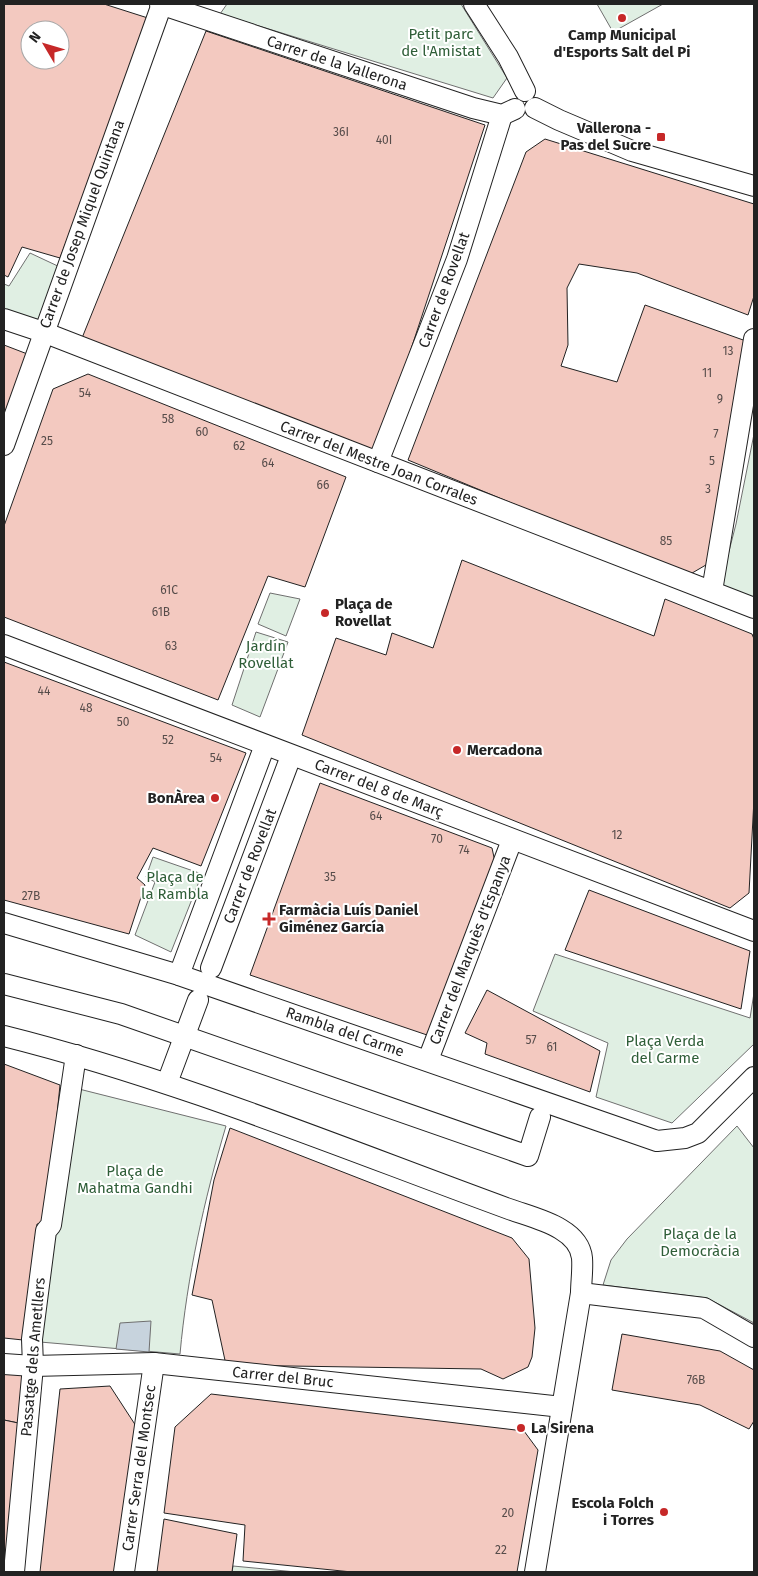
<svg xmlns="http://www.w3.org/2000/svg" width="758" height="1576" font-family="'Fira Sans',sans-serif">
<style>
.green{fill:#e0efe3;stroke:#6f6f6f}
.water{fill:#c7d3dd;stroke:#6f6f6f}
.building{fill:#f3c9c0;stroke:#222;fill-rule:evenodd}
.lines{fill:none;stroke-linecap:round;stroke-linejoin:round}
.street-casing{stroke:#222;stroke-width:22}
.street{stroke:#fff;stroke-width:20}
.poi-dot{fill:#c62828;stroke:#fff;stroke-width:2}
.labels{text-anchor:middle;stroke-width:4;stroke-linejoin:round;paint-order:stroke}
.number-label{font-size:12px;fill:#564c4a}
.park-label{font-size:15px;fill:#2f5e38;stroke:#fff}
.poi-label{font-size:15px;font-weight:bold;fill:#222;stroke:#fff;text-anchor:start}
.street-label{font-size:15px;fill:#222;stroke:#fff}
</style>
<rect width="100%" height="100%" fill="#fff"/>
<g class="green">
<path d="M 227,4 L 461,4 L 507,78 L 493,98 L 220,14 Z"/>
<path d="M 597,4 L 663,4 L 613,32 Z"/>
<path d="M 30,253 L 62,268 L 39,327 L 4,314 L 4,284 L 9,286 Z"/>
<path d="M 754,434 L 754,599 L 720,586 L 736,524 Z"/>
<path d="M 270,593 L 300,599 L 286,636 L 258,624 Z"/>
<path d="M 256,632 L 288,642 L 260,717 L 232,705 Z"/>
<path d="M 153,857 L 202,874 L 171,952 L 135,935 L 155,882 L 146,877 Z"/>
<path d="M 555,954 L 750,1018 L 754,993 L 754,1044 L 672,1123 L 596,1097 L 608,1043 L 533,1011 Z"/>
<path d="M 75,1088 L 226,1126 C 204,1200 187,1277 180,1354 L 40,1342 Z"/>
<path d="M 737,1126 L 754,1148 L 754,1323 L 707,1298 L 603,1285 L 611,1260 L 627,1239 Z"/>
<path d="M 233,1566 L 296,1572 L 232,1572 Z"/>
</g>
<path class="water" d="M 151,1321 L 149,1352 L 116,1349 L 120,1323 Z"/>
<g class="building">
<path d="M 4,4 L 104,4 L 151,19 L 60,258 L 22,247 L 8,277 L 4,275 ZM 30,30 L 60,30 L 60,60 L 30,60 Z"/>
<path d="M 206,31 L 485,125 L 377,452 L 82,338 Z"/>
<path d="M 545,139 L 754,204 L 754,296 L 748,315 L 637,273 L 579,264 L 567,288 L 568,345 L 561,366 L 617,382 L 645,305 L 746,341 L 711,562 L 687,576 L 408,460 L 526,152 Z"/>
<path d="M 4,345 L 30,355 L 4,428 Z"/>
<path d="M 88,374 L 346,477 L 305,587 L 268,576 L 218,700 L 4,617 L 4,526 L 53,389 Z"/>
<path d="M 462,560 L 654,636 L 665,599 L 752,634 L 754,639 L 754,799 L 749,893 L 730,908 L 302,735 L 336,638 L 386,655 L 392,633 L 433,648 Z"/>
<path d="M 4,662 L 246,753 L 201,866 L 153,848 L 137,878 L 145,885 L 129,934 L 4,900 Z"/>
<path d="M 320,783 L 492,848 L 495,862 L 430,1036 L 250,975 Z"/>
<path d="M 589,890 L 750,951 L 741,1009 L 565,950 Z"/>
<path d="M 487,990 L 600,1051 L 590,1092 L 485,1054 L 487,1043 L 465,1033 Z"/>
<path d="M 4,1064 L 60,1085 L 46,1224 L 37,1224 L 23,1340 L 4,1338 Z"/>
<path d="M 230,1128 L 512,1238 L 529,1259 L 535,1328 L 532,1357 L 528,1367 L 503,1379 L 481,1369 L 226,1365 L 212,1300 L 192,1295 L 214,1180 Z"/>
<path d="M 622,1334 L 720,1351 L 754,1370 L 754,1421 L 749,1429 L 700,1405 L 612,1390 Z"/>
<path d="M 4,1370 L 26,1371 L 23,1424 L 4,1420 Z"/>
<path d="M 110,1386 L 136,1426 L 115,1572 L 40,1572 L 60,1389 Z"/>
<path d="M 211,1394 L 524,1431 L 538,1450 L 517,1572 L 352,1572 L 243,1561 L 245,1525 L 164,1513 L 175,1427 Z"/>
<path d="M 4,1420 L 23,1424 L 9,1572 L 4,1572 Z"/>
<path d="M 164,1519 L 237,1534 L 232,1572 L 157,1572 Z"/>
</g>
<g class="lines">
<g class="street-casing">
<g id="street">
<path d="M 160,4 L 473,108 L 502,115 L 515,109"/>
<path d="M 474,4 L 508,57 L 525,91"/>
<path d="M 535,108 L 559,120 L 632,151 L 754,186"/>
<path d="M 4,319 L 43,332 L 754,608"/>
<path d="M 4,445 L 162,4"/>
<path d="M 378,462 L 457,259 L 502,115"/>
<path d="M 712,591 L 754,339"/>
<path d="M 4,645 L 754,931"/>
<path d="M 4,923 L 179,975 L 657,1141 L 685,1138 L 698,1133 L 754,1077"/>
<path d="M 211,968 L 288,764"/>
<path d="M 179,975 L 265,745"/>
<path d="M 4,984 L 121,1014 L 528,1156 L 540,1117"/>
<path d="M 4,1036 C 176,1079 342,1148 509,1209 C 533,1218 579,1227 582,1258 C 583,1270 581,1282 581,1293 L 535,1572"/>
<path d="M 428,1060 L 512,840"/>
<path d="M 170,1075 L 198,1000"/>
<path d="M 581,1293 L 704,1308 L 754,1337"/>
<path d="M 4,1364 L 33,1366 L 154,1363 L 562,1407"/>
<path d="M 14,1572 L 33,1366 L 32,1339 L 46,1231 L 51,1225 L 76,1055"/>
<path d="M 124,1572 L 154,1363"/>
</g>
</g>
<use href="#street" class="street"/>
</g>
<g class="poi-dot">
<circle cx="622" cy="18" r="5"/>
<rect x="656" y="132" width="10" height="10" rx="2.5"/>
<circle cx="325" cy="613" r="5"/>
<circle cx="457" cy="750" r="5"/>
<circle cx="215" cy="798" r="5"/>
<path d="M266.5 911.5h5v5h5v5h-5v5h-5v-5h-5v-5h5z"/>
<circle cx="521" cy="1428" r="5"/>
<circle cx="664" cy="1512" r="5"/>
</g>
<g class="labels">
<g class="number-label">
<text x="341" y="136">36I</text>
<text x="384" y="144">40I</text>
<text x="728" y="355">13</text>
<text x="707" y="377">11</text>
<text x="85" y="397">54</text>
<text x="720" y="403">9</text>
<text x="168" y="423">58</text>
<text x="202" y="436">60</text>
<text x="716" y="438">7</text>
<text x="47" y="445">25</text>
<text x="239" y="450">62</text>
<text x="712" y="465">5</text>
<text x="268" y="467">64</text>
<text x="323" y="489">66</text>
<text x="708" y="493">3</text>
<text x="666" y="545">85</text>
<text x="169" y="594">61C</text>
<text x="161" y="616">61B</text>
<text x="171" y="650">63</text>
<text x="44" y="695">44</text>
<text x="86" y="712">48</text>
<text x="123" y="726">50</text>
<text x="168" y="744">52</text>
<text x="216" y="762">54</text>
<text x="376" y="820">64</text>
<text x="617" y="839">12</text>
<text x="437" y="843">70</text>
<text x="464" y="854">74</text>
<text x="330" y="881">35</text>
<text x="31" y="900">27B</text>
<text x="531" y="1044">57</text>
<text x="552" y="1051">61</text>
<text x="696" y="1384">76B</text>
<text x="508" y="1517">20</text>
<text x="501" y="1554">22</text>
</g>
<g class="park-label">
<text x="441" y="39">Petit parc<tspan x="441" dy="17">de l'Amistat</tspan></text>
<text x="266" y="651">Jardín<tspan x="266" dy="17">Rovellat</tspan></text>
<text x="175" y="882">Plaça de<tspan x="175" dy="17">la Rambla</tspan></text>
<text x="665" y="1046">Plaça Verda<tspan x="665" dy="17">del Carme</tspan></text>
<text x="135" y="1176">Plaça de<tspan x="135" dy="17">Mahatma Gandhi</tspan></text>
<text x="700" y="1239">Plaça de la<tspan x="700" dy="17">Democràcia</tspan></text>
</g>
<g class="poi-label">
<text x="622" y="40" text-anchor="middle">Camp Municipal<tspan x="622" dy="17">d'Esports Salt del Pi</tspan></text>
<text x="651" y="133" text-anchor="end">Vallerona -<tspan x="651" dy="17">Pas del Sucre</tspan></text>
<text x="335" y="609">Plaça de<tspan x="335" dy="17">Rovellat</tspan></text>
<text x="467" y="755">Mercadona</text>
<text x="205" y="803" text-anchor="end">BonÀrea</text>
<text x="279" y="915">Farmàcia Luís Daniel<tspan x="279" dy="17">Giménez García</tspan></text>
<text x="531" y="1433">La Sirena</text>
<text x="654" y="1508" text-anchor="end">Escola Folch<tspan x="654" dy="17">i Torres</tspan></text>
</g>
<g class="street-label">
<text transform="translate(337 63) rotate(18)" y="5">Carrer de la Vallerona</text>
<text transform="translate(82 224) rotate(-70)" y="5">Carrer de Josep Miquel Quintana</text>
<text transform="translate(444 290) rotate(-70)" y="5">Carrer de Rovellat</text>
<text transform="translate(379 463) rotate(21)" y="5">Carrer del Mestre Joan Corrales</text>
<text transform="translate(379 788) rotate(21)" y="5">Carrer del 8 de Març</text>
<text transform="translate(250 866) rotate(-69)" y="5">Carrer de Rovellat</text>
<text transform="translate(470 950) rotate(-69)" y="5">Carrer del Marquès d'Espanya</text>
<text transform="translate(345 1032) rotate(19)" y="5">Rambla del Carme</text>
<text transform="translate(33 1357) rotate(-85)" y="5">Passatge dels Ametllers</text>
<text transform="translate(283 1377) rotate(6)" y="5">Carrer del Bruc</text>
<text transform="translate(139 1468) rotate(-82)" y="5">Carrer Serra del Montsec</text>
</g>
</g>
<rect width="758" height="1576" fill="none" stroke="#222222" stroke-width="10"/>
<g transform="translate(45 45) rotate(308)"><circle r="24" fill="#ffffff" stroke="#a7a7a7"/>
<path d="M0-4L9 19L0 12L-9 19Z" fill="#c62828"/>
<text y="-8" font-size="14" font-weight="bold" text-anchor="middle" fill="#222222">N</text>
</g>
</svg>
